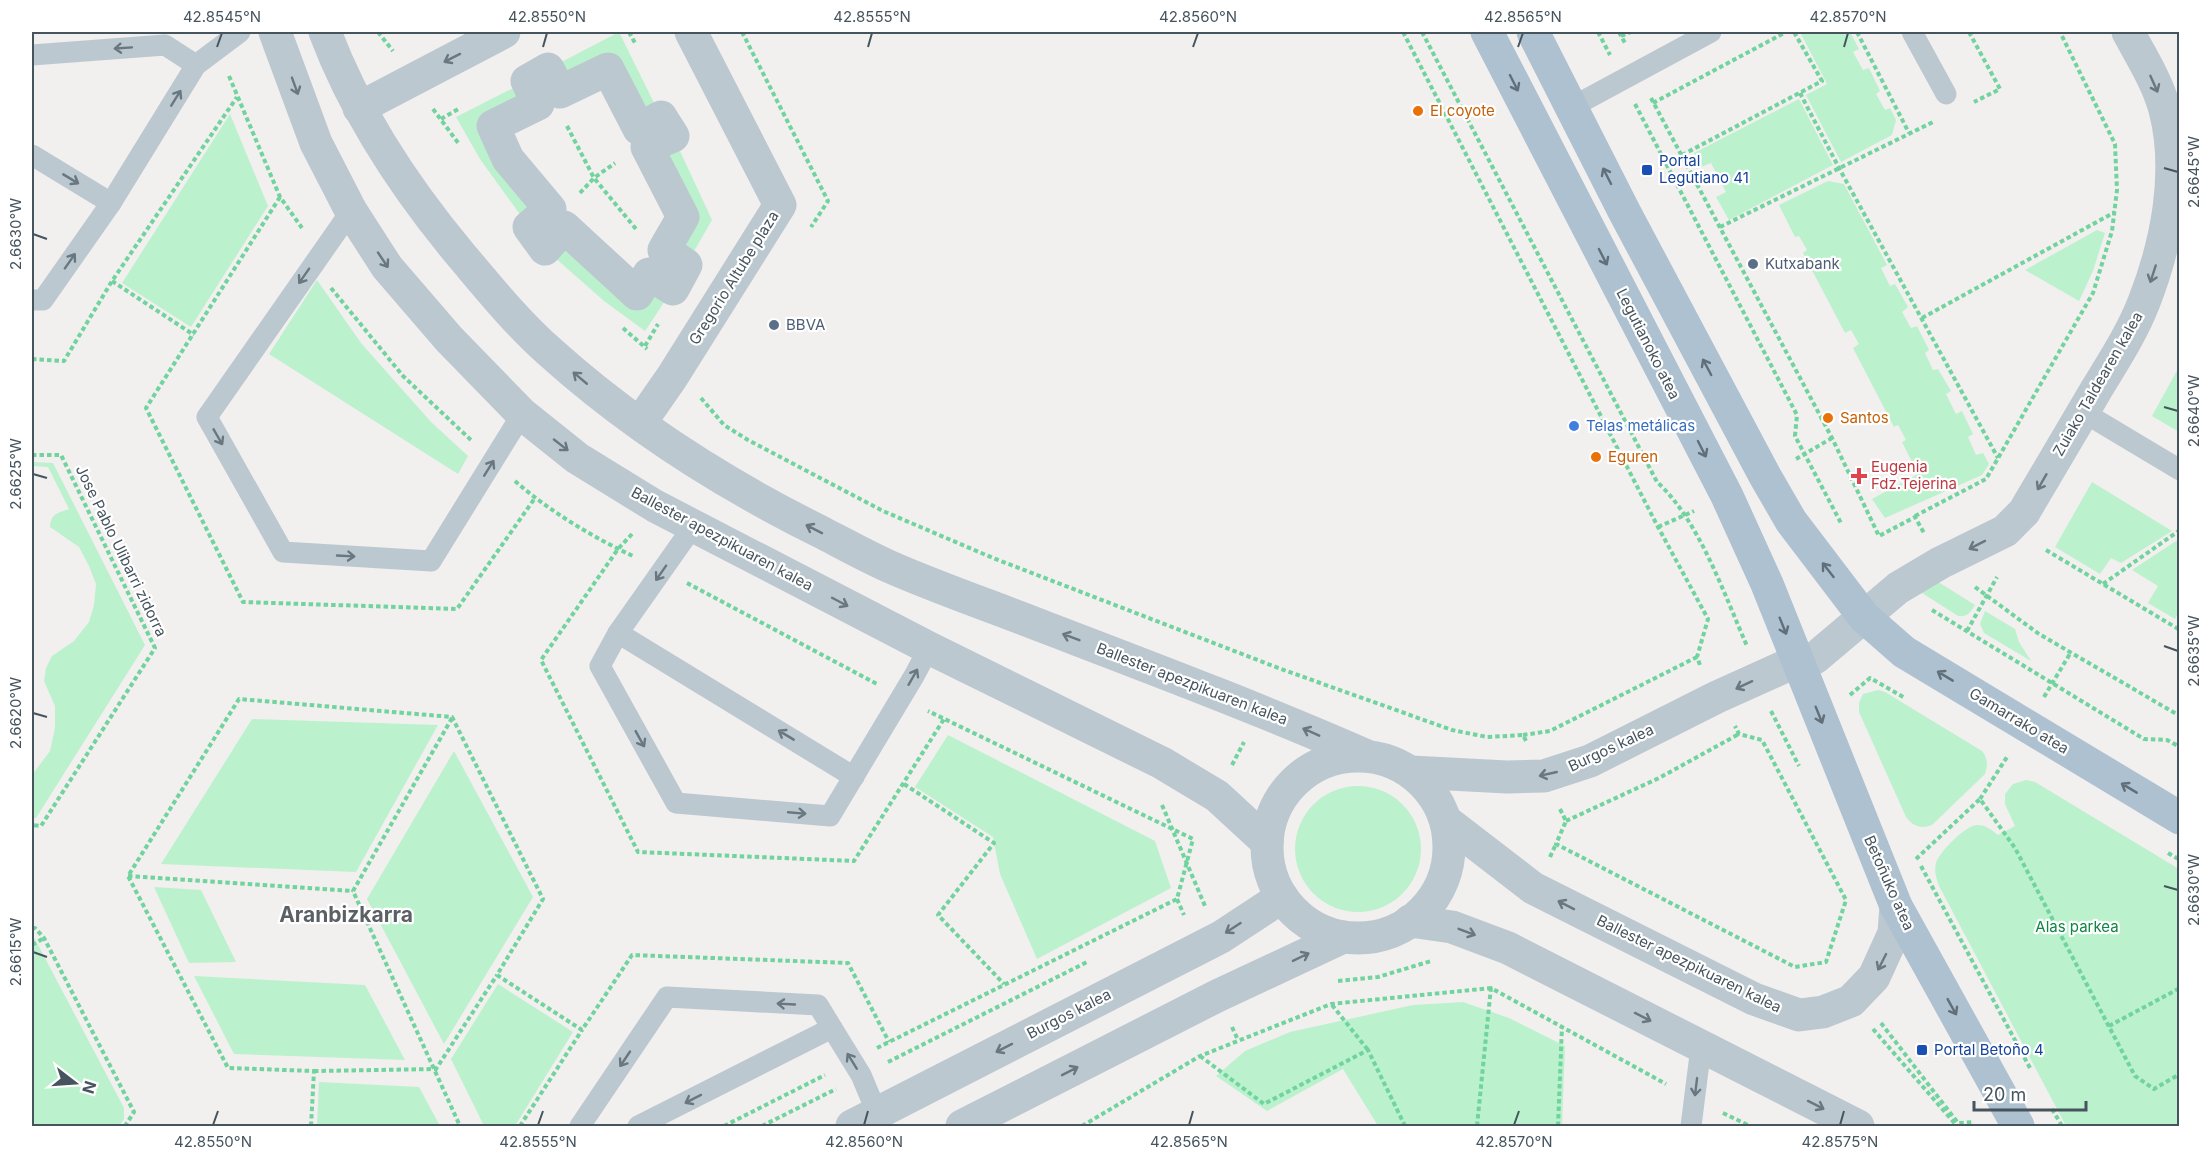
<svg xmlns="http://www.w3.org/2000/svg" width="2211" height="1158" font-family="Inter,sans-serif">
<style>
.green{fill:#bbf2cd}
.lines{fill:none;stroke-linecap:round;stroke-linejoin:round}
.path{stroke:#71d39d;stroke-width:4;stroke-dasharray:4.5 3;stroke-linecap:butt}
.lane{stroke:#bcc8cf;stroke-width:21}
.street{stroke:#bcc8cf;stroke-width:33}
.primary{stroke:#adc1d0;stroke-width:33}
.oneway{stroke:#697780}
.oneway2{stroke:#606f7a}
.ticks{fill:none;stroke:#46545e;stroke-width:2}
.food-dot{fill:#e8710a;stroke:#fff;stroke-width:2}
.transit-dot{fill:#1a4fb4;stroke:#fff;stroke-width:2}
.service-dot{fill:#5c6f8a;stroke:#fff;stroke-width:2}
.shop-dot{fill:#3f7fe0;stroke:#fff;stroke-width:2}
.health-dot{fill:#e0444e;stroke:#fff;stroke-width:2}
.labels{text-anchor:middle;stroke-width:4.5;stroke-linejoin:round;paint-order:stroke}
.food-label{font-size:15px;fill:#c56008;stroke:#fff;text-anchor:start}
.transit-label{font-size:15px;fill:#164399;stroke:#fff;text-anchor:start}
.service-label{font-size:15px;fill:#4e5e75;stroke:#fff;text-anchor:start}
.street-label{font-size:15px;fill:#46545e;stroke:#fff}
.shop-label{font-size:15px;fill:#366cbe;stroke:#fff;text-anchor:start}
.health-label{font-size:15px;fill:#be3a42;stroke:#fff;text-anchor:start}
.park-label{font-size:15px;fill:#118545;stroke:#fff}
.district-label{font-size:21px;font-weight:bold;fill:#5b6065;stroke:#fff}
.neatline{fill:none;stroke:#46545e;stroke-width:2}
.ticks-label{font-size:15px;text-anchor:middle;fill:#46545e}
</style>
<rect width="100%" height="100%" fill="#f2efef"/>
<g class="green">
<path d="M 619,32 L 661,117 L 639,129 L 608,69 L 560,92 L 548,69 Z"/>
<path d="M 1800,32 L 1850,32 L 1859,49 L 1853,52 L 1863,70 L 1869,68 L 1880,91 L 1876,94 L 1885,110 L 1890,108 L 1896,120 L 1892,135 L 1841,162 L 1806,95 L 1827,84 Z"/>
<path d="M 527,81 L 538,104 L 493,126 L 550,209 L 529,227 L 480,159 L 456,117 Z"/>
<path d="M 1799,99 L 1833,165 L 1729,220 L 1716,197 L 1726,192 L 1711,163 L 1701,167 L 1694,153 Z"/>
<path d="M 230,114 L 268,206 L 191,327 L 122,283 Z"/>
<path d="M 673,136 L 712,220 L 686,265 L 683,217 L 647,147 Z"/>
<path d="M 1828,181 L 1844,184 L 1887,265 L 1881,268 L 1890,286 L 1895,284 L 1908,307 L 1902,312 L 1911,328 L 1917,326 L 1929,350 L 1925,353 L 1933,370 L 1938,369 L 1951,391 L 1946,394 L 1956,414 L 1962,411 L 1973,434 L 1968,437 L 1976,455 L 1983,453 L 1989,464 L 1982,475 L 1885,518 L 1872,499 L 1918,474 L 1902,442 L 1906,440 L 1898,425 L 1894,427 L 1853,348 L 1859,344 L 1851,330 L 1845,333 L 1803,253 L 1807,250 L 1799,236 L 1795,237 L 1779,205 Z"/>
<path d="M 564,227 L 637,294 L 673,289 L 645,331 L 604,301 L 545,249 Z"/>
<path d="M 2097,230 L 2105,233 L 2093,271 L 2079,301 L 2025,270 Z"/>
<path d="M 317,280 L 361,343 L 431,422 L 468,456 L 458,474 L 269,354 Z"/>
<path d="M 2179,367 L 2179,432 L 2152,416 Z"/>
<path d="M 32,462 L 53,463 L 145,645 L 36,818 L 32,818 L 32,775 L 50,751 L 55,728 L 55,706 L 44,681 L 46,668 L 52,656 L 74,641 L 89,622 L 94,605 L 96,584 L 89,566 L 79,547 L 50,527 C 51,513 58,513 69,509 L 48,467 L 32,466 Z"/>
<path d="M 2092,482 L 2172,531 L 2121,563 L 2111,558 L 2100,574 L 2055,547 Z"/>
<path d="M 2179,539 L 2179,612 L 2175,619 L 2148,603 L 2158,586 L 2132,570 Z"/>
<path d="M 1935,580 L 1975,605 C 1970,613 1967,617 1958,616 L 1922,593 L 1921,589 Z"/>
<path d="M 1985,611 L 2015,629 L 2019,642 L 2031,661 L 1984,633 L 1980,624 Z"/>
<path d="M 1878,690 L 1885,692 L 1982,751 C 1988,759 1988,764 1985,774 L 1932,825 C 1921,829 1914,827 1906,817 L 1859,712 L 1859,703 L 1863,694 Z"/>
<path d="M 252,719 L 438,725 L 356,872 L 161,864 Z"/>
<path d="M 948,735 L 1155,841 L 1171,888 L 1037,959 L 1000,874 L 993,837 L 915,787 Z"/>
<path d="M 454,751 L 533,897 L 444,1044 L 367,899 Z"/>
<path d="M 2026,780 L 2035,782 L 2179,869 L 2179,1126 L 2066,1126 L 1939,886 C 1936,878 1934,871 1936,863 C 1939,852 1966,825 1977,825 C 1986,825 1992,830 1998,835 L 2015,826 L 2005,804 L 2005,794 L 2013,784 Z"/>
<circle cx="1358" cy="849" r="63"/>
<path d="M 154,887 L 201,890 L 236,962 L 189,963 Z"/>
<path d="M 32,938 L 35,939 L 124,1108 L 124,1119 L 119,1126 L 32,1126 Z"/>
<path d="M 194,976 L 365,985 L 405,1060 L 234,1054 Z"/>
<path d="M 498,984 L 573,1032 L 515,1126 L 484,1126 L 451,1059 Z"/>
<path d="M 1463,1002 L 1509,1018 L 1565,1046 L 1562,1126 L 1378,1126 L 1343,1069 L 1267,1111 L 1216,1076 L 1245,1051 L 1290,1032 L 1413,1005 Z"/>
<path d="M 319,1082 L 419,1087 L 440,1126 L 317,1126 Z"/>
</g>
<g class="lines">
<g class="path">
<path d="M 378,32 L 393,51"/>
<path d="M 629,32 L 635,43"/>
<path d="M 742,32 L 828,201 L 811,227"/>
<path d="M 1403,32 L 1658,527 L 1708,619 L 1697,657 L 1700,665"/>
<path d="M 1422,32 L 1657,482 C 1699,520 1724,594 1747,646"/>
<path d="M 1598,32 L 1610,55"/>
<path d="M 1619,32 L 1626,45"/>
<path d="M 1857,32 L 1909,133"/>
<path d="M 1969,32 L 2000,89 L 1974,102"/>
<path d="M 1621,36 L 1631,32"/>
<path d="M 229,76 L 280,197 L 302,228"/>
<path d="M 1800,93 L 1839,168 L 1998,458"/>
<path d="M 1651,98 L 1832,438 L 1879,536 L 1915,517 L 1924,533"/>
<path d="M 1653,103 L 1786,32"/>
<path d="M 1635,104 L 1797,415 L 1795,436 L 1842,525"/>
<path d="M 433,109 L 459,144"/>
<path d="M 441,119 L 460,108"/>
<path d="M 567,126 L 594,178 L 636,229"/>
<path d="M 1682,155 L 1822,81 L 1794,32"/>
<path d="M 580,193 L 594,178 L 615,163"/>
<path d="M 280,197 L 146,408 L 243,602 L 457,609 L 535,498"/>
<path d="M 1720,227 L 1935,121"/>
<path d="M 112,281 L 194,335"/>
<path d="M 331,288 L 403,376 L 472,441"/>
<path d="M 1922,318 L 2115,212"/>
<path d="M 623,328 L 647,349"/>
<path d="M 645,346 L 658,324"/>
<path d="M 32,359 L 64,361 L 112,281 L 237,97"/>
<path d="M 701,398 L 724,425 L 748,440 L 883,511 L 993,558 L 1281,669 L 1452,730 L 1487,737 L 1523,735 L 1526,741"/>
<path d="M 32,455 L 61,455 L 155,648 L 41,826 L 32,825"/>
<path d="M 1796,459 L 1832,438"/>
<path d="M 515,481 C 549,511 594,538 635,557"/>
<path d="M 1915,516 L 1986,479 L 2093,293 L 2112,231 L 2117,190 L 2115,144 L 2060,32"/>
<path d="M 1658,527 L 1694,511"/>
<path d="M 632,534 L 618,549 L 541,660 L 638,852 L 854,861 L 944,719"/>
<path d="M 2046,550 L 2180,630"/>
<path d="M 687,583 L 877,684"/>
<path d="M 2103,584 L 2180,530"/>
<path d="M 1975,587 L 2039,634 L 2180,716"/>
<path d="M 1932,610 L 2144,739 L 2167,740 L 2180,747"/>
<path d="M 1967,631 L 1997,577"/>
<path d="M 1850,695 L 1870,678 L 1905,698"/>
<path d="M 2044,697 L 2071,652"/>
<path d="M 1771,711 L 1799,766"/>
<path d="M 452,718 L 353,891 L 460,1126"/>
<path d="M 1523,735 L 1550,731 L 1697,657"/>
<path d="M 1232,765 L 1244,742"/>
<path d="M 904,784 L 994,843 L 938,915 L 1004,984"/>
<path d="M 1980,799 L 2007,757"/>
<path d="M 1162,805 L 1205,906"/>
<path d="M 1560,809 L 1566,821 L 1556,844 L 1795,967 L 1826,962 L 1846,900 L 1762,740 L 1739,734 L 1735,726"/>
<path d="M 1566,821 L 1659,778 L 1739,734"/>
<path d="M 2168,853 L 2180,860"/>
<path d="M 1550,857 L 1556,844"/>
<path d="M 1916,859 L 1980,799 L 2015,848 L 2135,1076 L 2154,1089 L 2180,1074"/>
<path d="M 1921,866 L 2030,1068"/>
<path d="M 128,876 L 353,891"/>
<path d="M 1177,899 L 1184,915"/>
<path d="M 32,928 L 35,928 L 44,938 L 134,1112 L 125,1126"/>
<path d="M 32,945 L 44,938"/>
<path d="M 1338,981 L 1378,977 L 1431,961"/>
<path d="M 1332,1005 L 1368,1050"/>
<path d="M 1881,1023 L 1958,1123 L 1974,1122"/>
<path d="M 2109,1026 L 2180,988"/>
<path d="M 1232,1027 L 1238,1040"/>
<path d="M 1873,1029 L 1957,1126"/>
<path d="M 877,1048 L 1177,899 L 1193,839 L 928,711"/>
<path d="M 1200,1056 L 1264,1104 L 1368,1050 L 1405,1126"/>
<path d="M 888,1062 L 1087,962"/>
<path d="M 314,1071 L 436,1069 L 497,975"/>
<path d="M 2052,1109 L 2062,1126"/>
<path d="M 1723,1113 L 1750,1126"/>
<path d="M 311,1126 L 314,1071 L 228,1068 L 128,876 L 239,699 L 452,717 L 543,899 L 497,975 L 582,1030 L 632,955 L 848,963 L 889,1042"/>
<path d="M 520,1126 L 582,1030"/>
<path d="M 724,1126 L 825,1075"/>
<path d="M 762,1126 L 836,1089"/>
<path d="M 1082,1126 L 1200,1056 L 1331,1004 L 1491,988 L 1666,1084"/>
<path d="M 1477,1126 L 1491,987"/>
<path d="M 1558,1126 L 1562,1026"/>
</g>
<g class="lane">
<path d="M 1912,32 L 1946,94"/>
<path d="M 32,55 L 165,45 L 196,65"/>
<path d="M 1572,107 L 1711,32"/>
<path d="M 32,155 L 111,203"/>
<path d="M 351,211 L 207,417 L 283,552 L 431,561 L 522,414"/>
<path d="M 32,300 L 43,300 L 111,203 L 196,65 L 240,32"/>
<path d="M 2083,412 L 2180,470"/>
<path d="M 694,525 L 618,633 L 600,666 L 676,803 L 830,816 L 914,676 L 929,648"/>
<path d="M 618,633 L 854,777"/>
<path d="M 580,1126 L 667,997 L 818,1005 L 832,1028"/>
<path d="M 638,1126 L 832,1028 L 861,1075 L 877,1113"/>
<path d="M 1691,1126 L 1701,1047"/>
</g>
<g class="street">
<path d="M 275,32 L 316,143 L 351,211 L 387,267 L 449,339 L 522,414 L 577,458 L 655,506 L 929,648 L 1162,763 L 1217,796 L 1267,842"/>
<path d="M 325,32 C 356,114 405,188 461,255 C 489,288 517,323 550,352 C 631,425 726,485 823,533 C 844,544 866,556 888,566 C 940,589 994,607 1047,628 C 1154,669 1260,709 1365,755"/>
<path d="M 548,69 L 560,92 L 608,69 L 639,129 L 661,117 L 673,136 L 647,147 L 683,217 L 664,250 L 686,265 L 673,289 L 649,274 L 637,294 L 564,227 L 545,249 L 529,227 L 550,209 L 508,159 L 493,126 L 538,104 L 527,81 Z"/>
<path d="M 359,108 L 504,32"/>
<path d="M 640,423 L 672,377 L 780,205 L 691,32"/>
<circle cx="1358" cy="847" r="91"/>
<path d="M 1411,772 L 1507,777 L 1544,776 L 1590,761 L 1717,697 L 1797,661 L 1815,658 L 1898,588 L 1940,563 L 2005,531 L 2024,512 C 2048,471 2072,430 2096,390 C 2113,362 2132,333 2144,302 C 2167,243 2181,172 2165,110 C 2158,83 2141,56 2128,32"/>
<path d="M 1446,821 L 1533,888 L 1754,999 L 1799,1015 L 1823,1012 L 1851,1001 L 1874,977 L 1894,933 L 1896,906"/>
<path d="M 1410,921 L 1452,927 L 1508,948 L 1858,1126"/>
<path d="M 852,1126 L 1221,937 L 1282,897"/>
<path d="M 962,1126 L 1217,996 L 1343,937"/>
</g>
<g class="primary">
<path d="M 1487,32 L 1727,496 L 1767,584 L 1896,906 L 2018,1126"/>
<path d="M 1533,32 L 1625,213 L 1765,476 L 1791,521 L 1864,617 L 1904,652 L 2180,818"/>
</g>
</g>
<defs><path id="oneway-shaft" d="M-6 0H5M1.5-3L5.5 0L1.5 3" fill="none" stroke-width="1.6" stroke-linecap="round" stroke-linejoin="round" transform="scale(1.5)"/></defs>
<g class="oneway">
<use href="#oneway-shaft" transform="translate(123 48) rotate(176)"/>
<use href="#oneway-shaft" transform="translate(452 58) rotate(153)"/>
<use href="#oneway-shaft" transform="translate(2154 84) rotate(66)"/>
<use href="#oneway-shaft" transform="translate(295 86) rotate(70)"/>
<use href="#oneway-shaft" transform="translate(176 98) rotate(-58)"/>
<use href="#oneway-shaft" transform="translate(71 179) rotate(31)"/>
<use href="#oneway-shaft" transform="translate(383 260) rotate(56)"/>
<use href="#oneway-shaft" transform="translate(70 261) rotate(-55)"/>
<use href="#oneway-shaft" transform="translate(2153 274) rotate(108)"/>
<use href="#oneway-shaft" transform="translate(304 276) rotate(125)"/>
<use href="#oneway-shaft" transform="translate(580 378) rotate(-140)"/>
<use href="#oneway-shaft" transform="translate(218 437) rotate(60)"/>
<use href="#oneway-shaft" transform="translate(561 445) rotate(38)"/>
<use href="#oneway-shaft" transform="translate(489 468) rotate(-58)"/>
<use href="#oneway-shaft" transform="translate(2042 482) rotate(120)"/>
<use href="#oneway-shaft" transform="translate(814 529) rotate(-153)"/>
<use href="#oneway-shaft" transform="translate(1977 545) rotate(153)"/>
<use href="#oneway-shaft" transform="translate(346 556) rotate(3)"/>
<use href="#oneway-shaft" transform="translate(661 573) rotate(125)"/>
<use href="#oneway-shaft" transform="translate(840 602) rotate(28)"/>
<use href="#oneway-shaft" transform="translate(1071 637) rotate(-159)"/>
<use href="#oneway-shaft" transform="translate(913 677) rotate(-60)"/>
<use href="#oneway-shaft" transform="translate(1744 685) rotate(155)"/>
<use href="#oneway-shaft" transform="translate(1311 732) rotate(-156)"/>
<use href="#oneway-shaft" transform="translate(786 735) rotate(-149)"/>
<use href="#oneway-shaft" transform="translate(640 739) rotate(61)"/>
<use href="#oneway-shaft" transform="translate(1548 774) rotate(167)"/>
<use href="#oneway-shaft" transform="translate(797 813) rotate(5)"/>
<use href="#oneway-shaft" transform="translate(1566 905) rotate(-153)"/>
<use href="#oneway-shaft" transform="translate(1233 928) rotate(147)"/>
<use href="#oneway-shaft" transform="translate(1467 932) rotate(21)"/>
<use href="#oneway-shaft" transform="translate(1301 957) rotate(-26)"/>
<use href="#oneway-shaft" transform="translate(1882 962) rotate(117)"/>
<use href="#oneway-shaft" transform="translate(786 1004) rotate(-177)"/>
<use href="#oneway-shaft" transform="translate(1643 1017) rotate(27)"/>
<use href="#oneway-shaft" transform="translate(1004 1048) rotate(153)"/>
<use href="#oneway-shaft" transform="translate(625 1059) rotate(124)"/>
<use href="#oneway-shaft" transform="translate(852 1061) rotate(-122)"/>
<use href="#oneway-shaft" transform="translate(1070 1071) rotate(-27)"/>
<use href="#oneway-shaft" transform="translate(1696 1087) rotate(97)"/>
<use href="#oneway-shaft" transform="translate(693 1099) rotate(153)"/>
<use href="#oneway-shaft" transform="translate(1816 1105) rotate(27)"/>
</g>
<g class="oneway2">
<use href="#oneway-shaft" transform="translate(1514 83) rotate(63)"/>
<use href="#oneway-shaft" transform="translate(1607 176) rotate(-117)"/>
<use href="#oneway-shaft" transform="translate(1603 257) rotate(63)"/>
<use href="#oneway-shaft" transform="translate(1707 367) rotate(-118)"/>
<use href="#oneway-shaft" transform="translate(1702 449) rotate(63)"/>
<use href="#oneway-shaft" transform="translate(1828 570) rotate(-128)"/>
<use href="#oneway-shaft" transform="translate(1783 626) rotate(68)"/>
<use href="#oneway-shaft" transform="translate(1945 676) rotate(-149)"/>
<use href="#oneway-shaft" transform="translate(1819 715) rotate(68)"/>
<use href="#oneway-shaft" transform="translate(2129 788) rotate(-149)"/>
<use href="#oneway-shaft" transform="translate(1952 1007) rotate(61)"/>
</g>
<path class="ticks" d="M 217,47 L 222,33M 543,47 L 547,33M 868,47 L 872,33M 1193,47 L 1198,33M 1518,47 L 1523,33M 1844,47 L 1848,33M 2164,168 L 2178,172M 33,234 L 47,239M 2164,407 L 2178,411M 33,474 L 47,478M 2164,646 L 2178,651M 33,713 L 47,717M 2164,886 L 2178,890M 33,952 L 47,957M 213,1125 L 218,1111M 538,1125 L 543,1111M 864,1125 L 868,1111M 1189,1125 L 1193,1111M 1514,1125 L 1519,1111M 1840,1125 L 1844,1111"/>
<g class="food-dot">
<circle cx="1418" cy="111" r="6"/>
<circle cx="1828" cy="418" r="6"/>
<circle cx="1596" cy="457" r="6"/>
</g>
<g class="transit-dot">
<rect x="1641" y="164" width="12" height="12" rx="3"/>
<rect x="1916" y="1044" width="12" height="12" rx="3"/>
</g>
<g class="service-dot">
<circle cx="1753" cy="264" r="6"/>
<circle cx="774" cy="325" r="6"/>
</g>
<circle class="shop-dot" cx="1574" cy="426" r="6"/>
<path class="health-dot" d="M1856 467h6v6h6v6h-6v6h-6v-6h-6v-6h6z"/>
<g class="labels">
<g class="food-label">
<text x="1430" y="116">El coyote</text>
<text x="1840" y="423">Santos</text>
<text x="1608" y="462">Eguren</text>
</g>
<g class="transit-label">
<text x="1659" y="166">Portal<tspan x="1659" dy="17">Legutiano 41</tspan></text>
<text x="1934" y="1055">Portal Betoño 4</text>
</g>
<g class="service-label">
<text x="1765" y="269">Kutxabank</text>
<text x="786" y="330">BBVA</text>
</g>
<g class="street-label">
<text transform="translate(734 278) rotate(-58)" y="5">Gregorio Altube plaza</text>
<text transform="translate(1648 344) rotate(63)" y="5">Legutianoko atea</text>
<text transform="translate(2098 384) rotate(-60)" y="5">Zuiako Taldearen kalea</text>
<text transform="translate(722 539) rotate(28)" y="5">Ballester apezpikuaren kalea</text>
<text transform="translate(121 551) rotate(64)" y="5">Jose Pablo Ulibarri zidorra</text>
<text transform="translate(1192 684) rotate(21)" y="5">Ballester apezpikuaren kalea</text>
<text transform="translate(2019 721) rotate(31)" y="5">Gamarrako atea</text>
<text transform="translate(1611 748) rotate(-25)" y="5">Burgos kalea</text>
<text transform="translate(1889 883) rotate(66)" y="5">Betoñuko atea</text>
<text transform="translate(1689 964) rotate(26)" y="5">Ballester apezpikuaren kalea</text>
<text transform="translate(1069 1014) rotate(-27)" y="5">Burgos kalea</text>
</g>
<g class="shop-label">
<text x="1586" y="431">Telas metálicas</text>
</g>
<g class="health-label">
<text x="1871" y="472">Eugenia<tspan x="1871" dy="17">Fdz.Tejerina</tspan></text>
</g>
<g class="park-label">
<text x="2077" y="932">Alas parkea</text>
</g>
<g class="district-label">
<text x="346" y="922">Aranbizkarra</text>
</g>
</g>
<rect width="2211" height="1158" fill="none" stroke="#ffffff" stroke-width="66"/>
<g transform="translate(75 1083) rotate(107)" stroke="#ffffff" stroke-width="4.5" paint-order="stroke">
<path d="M0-4.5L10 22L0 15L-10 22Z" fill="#46545e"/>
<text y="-9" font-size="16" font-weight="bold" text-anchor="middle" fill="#46545e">N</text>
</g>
<path d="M1974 1101v9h112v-9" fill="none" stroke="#46545e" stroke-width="3"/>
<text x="1983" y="1101" font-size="18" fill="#46545e" stroke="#ffffff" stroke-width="4.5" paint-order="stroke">20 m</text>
<rect x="33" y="33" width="2145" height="1092" class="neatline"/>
<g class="ticks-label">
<text x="222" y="22">42.8545°N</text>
<text x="547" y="22">42.8550°N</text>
<text x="872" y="22">42.8555°N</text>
<text x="1198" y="22">42.8560°N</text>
<text x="1523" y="22">42.8565°N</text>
<text x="1848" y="22">42.8570°N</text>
<text transform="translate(2194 172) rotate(-90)" y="5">2.6645°W</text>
<text transform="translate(16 234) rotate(-90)" y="5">2.6630°W</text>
<text transform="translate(2194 411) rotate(-90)" y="5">2.6640°W</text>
<text transform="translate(16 474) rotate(-90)" y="5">2.6625°W</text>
<text transform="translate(2194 651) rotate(-90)" y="5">2.6635°W</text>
<text transform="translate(16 713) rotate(-90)" y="5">2.6620°W</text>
<text transform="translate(2194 890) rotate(-90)" y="5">2.6630°W</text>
<text transform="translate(16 952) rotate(-90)" y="5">2.6615°W</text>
<text x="213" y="1147">42.8550°N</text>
<text x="538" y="1147">42.8555°N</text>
<text x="864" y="1147">42.8560°N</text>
<text x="1189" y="1147">42.8565°N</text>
<text x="1514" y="1147">42.8570°N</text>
<text x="1840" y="1147">42.8575°N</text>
</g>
</svg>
